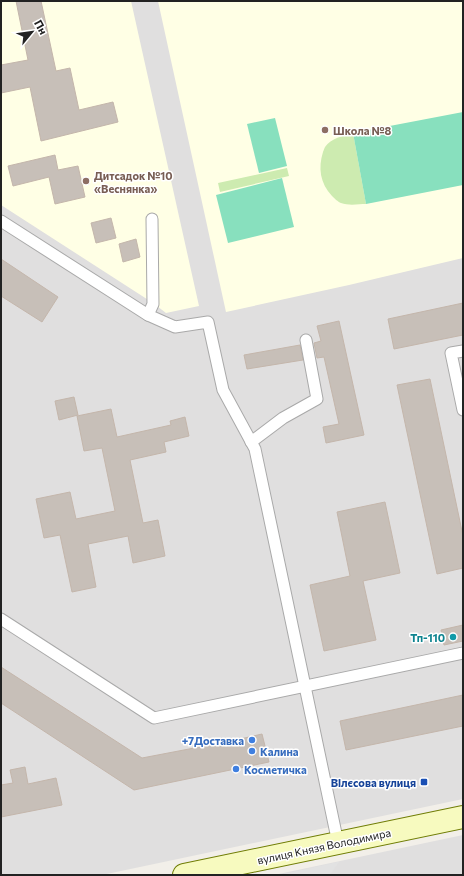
<svg xmlns="http://www.w3.org/2000/svg" width="464" height="876" font-family="Commissioner,sans-serif">
<style>
.residential{fill:#e0dfdf}
.education{fill:#ffffe5}
.grass{fill:#cdebb0}
.pitch{fill:#88e0be}
.parking{fill:#e2e2e2}
.building{fill:#c7bfb8;stroke:#c4b6ab}
.lines{fill:none;stroke-linecap:round;stroke-linejoin:round}
.service-casing{stroke:#a9a9a9;stroke-width:13}
.secondary-casing{stroke:#707d05;stroke-width:24}
.service{stroke:#fff;stroke-width:11}
.secondary{stroke:#f7fabf;stroke-width:22}
.education-dot{fill:#8d6e63;stroke:#fff;stroke-width:1.5}
.culture-dot{fill:#0f9aa8;stroke:#fff;stroke-width:1.5}
.shop-dot{fill:#3f7fe0;stroke:#fff;stroke-width:1.5}
.transit-dot{fill:#1a4fb4;stroke:#fff;stroke-width:1.5}
.labels{text-anchor:middle;dominant-baseline:central;stroke-width:3;stroke-linejoin:round;paint-order:stroke}
.education-label{font-size:11px;font-weight:bold;fill:#785e54;stroke:#fff;text-anchor:start}
.culture-label{font-size:11px;font-weight:bold;fill:#0d838f;stroke:#fff;text-anchor:end}
.shop-label{font-size:11px;font-weight:bold;fill:#366cbe;stroke:#fff;text-anchor:start}
.transit-label{font-size:11px;font-weight:bold;fill:#164399;stroke:#fff;text-anchor:end}
.street-label{font-size:11px;fill:#222;stroke:#fff}
</style>
<rect width="100%" height="100%" fill="#f2efe9"/>
<!-- residential -->
<g class="residential">
<path d="M1,1H463V799L102,875H1Z"/>
<path d="M463,835V875H274Z"/>
</g>
<!-- education -->
<g class="education">
<path d="M1,1H131L199,306L166,313L153,303L1,205Z"/>
<path d="M158,1H463V258L349,285L226,312Z"/>
</g>
<!-- grass -->
<g class="grass">
<path d="M353,133L366,204C359,204 349,206 341,203C338,202 334,198 332,196C320,183 318,168 323,152C323,152 325,147 325,147C331,138 343,136 353,133Z"/>
<path d="M287,168L289,176L220,192L218,183Z"/>
</g>
<!-- pitch -->
<g class="pitch">
<path d="M463,112V185L366,204L353,133Z"/>
<path d="M275,118L287,166L259,173L247,124Z"/>
<path d="M282,178L294,227L228,243L216,195Z"/>
</g>
<!-- parking -->
<path class="parking" d="M339,862L330,875H279L338,862Z"/>
<!-- building -->
<g class="building">
<path d="M16,1H41L56,71L70,68L79,110L113,102L118,122L41,141L30,87L1,93V65L28,60Z"/>
<path d="M55,155L58,170L78,166L85,197L55,204L49,177L13,186L8,166Z"/>
<path d="M111,218L116,238L96,243L91,223Z"/>
<path d="M136,239L140,257L123,262L119,244Z"/>
<path d="M1,259L58,297L42,322L1,296Z"/>
<path d="M463,303V335L394,349L388,319Z"/>
<path d="M339,321L364,435L326,443L323,427L339,424L324,357L317,358L314,343L321,341L317,326Z"/>
<path d="M300,345L303,360L247,369L244,355Z"/>
<path d="M430,379L463,536V568L437,574L397,385Z"/>
<path d="M74,397L78,415L59,420L55,401Z"/>
<path d="M111,409L117,437L171,425L170,421L185,417L189,436L164,442L166,452L130,460L143,523L158,520L165,556L133,563L128,536L88,544L96,587L72,592L60,535L44,538L36,499L70,492L76,519L115,511L102,448L84,451L77,416Z"/>
<path d="M385,502L400,573L363,581L376,640L324,651L310,585L350,576L337,512Z"/>
<path d="M463,625V641L444,645L441,630Z"/>
<path d="M1,667L142,758L236,740L262,734L269,762L134,790L1,703Z"/>
<path d="M463,695V726L346,750L340,721Z"/>
<path d="M25,767L28,784L56,778L62,805L1,817V785L13,783L10,770Z"/>
</g>
<g class="lines">
<!-- service casing -->
<g class="service-casing">
<g id="service">
<path d="M1,221L148,315L175,327L208,322L223,390L255,449L338,843"/>
<path d="M148,315L153,304L152,219"/>
<path d="M463,351L451,353L463,410"/>
<path d="M251,442L283,418L317,399L306,340"/>
<path d="M1,619L154,718L463,653"/>
</g>
</g>
<!-- secondary casing -->
<g class="secondary-casing">
<path id="secondary" d="M184,875L463,817"/>
</g>
<!-- service -->
<use href="#service" class="service"/>
<!-- secondary -->
<use href="#secondary" class="secondary"/>
</g>
<!-- markers -->
<g class="education-dot">
<circle cx="325" cy="130" r="4"/>
<circle cx="86" cy="181" r="4"/>
</g>
<circle class="culture-dot" cx="453" cy="637" r="4"/>
<g class="shop-dot">
<circle cx="252" cy="740" r="4"/>
<circle cx="252" cy="751" r="4"/>
<circle cx="236" cy="769" r="4"/>
</g>
<rect class="transit-dot" x="420" y="778" width="8" height="8" rx="2"/>
<g class="labels">
<!-- education labels -->
<g class="education-label">
<text x="333" y="130">Школа №8</text>
<text x="94" y="175">Дитсадок №10<tspan x="94" dy="13">«Веснянка»</tspan></text>
</g>
<!-- culture labels -->
<g class="culture-label">
<text x="445" y="637">Тп-110</text>
</g>
<!-- shop labels -->
<g class="shop-label">
<text x="244" y="740" text-anchor="end">+7Доставка</text>
<text x="260" y="751">Калина</text>
<text x="244" y="769">Косметичка</text>
</g>
<!-- transit labels -->
<g class="transit-label">
<text x="416" y="782">Вілєсова вулиця</text>
</g>
<!-- street labels -->
<g class="street-label">
<text transform="translate(324 846) rotate(-12)">вулиця Князя Володимира</text>
</g>
</g>
<!-- border -->
<rect width="464" height="876" fill="none" stroke="#222222" stroke-width="4"/>
<!-- north arrow -->
<g transform="translate(32 32) rotate(61)" stroke="#ffffff" stroke-width="3" paint-order="stroke">
<path d="M0-3L7 15L0 10L-7 15Z" fill="#222222"/>
<text y="-6" font-size="11" font-weight="bold" text-anchor="middle" fill="#222222">Пн</text>
</g>
</svg>
